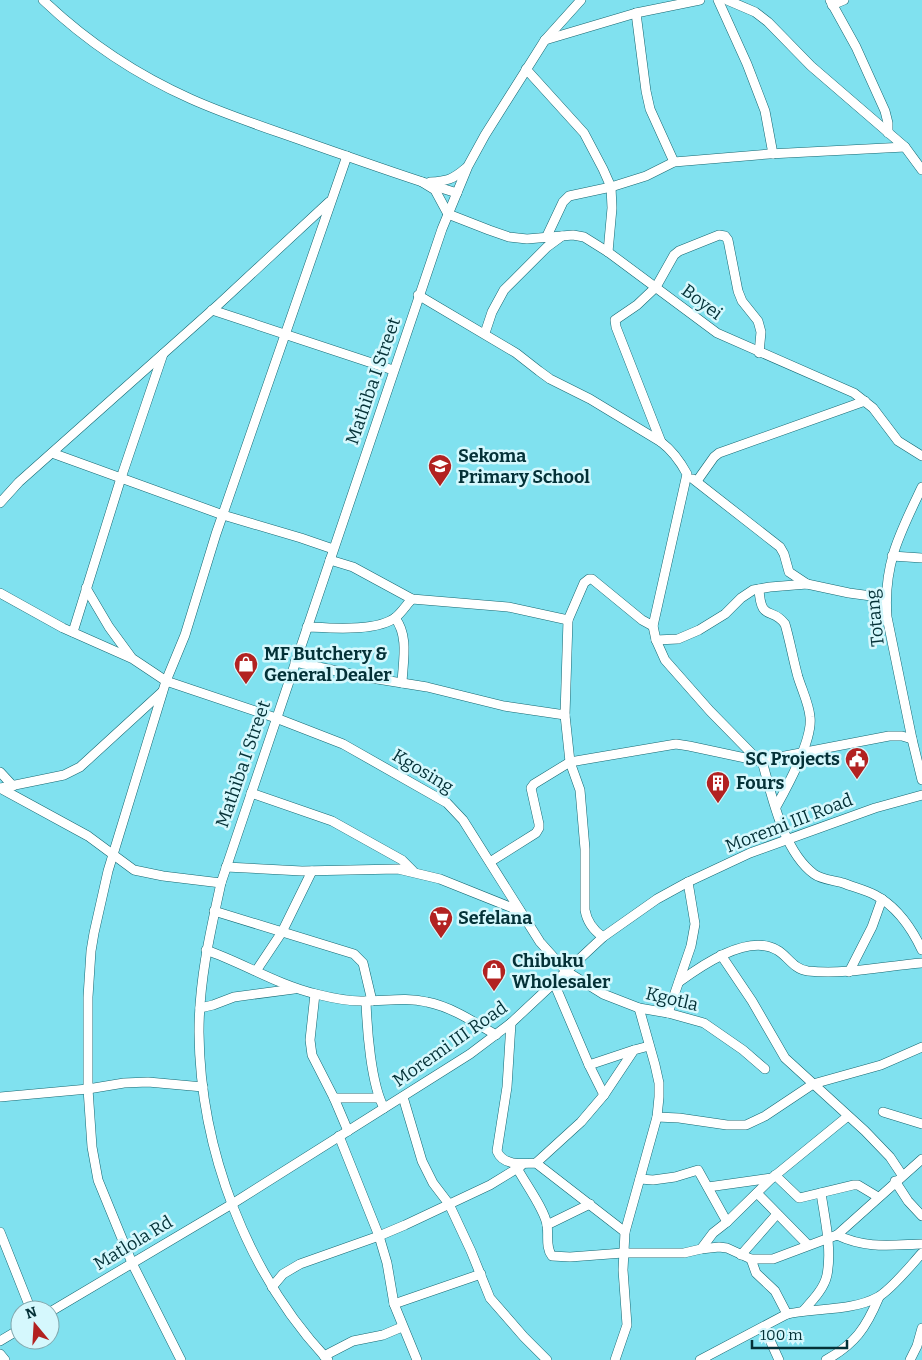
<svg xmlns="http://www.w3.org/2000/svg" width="922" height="1360" font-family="Bitter,serif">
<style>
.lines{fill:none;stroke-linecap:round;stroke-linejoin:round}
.minor-casing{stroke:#156771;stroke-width:10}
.minor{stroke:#fff;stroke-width:9}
.labels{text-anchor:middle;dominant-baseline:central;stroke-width:5;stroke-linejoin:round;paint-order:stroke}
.street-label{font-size:18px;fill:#043137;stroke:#d5f8fd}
.poi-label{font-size:18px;font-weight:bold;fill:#043137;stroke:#d5f8fd;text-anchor:start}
</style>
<rect width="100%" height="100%" fill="#80e1ef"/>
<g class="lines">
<!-- minor casing -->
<g class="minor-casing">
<g id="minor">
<path d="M43,0C86,41 137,75 191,99C229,116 270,129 309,143C358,160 407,178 457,193"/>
<path d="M718,0L747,64L765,111L773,154"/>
<path d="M727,0L755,12L768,22L811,66L905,147L922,170"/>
<path d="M830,0L856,47L885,111L888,123V133"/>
<path d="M832,5L844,0"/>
<path d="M545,40L636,13"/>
<path d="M526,69L584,133L603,169L611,187L612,208L608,252"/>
<path d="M347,156L216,534L185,635L166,681L276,718L343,744L447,803L463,820L540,942L566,971L603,994L639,1008L668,1013L704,1023L743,1050L765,1069"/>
<path d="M674,162L650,109L646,91L636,13L700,0"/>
<path d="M422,182L435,190L448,214L489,230L509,237L527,239L573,235L584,237L608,252L717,333L854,393L873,408L898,441L922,456"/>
<path d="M430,182C447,181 452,180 466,168"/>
<path d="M546,238L563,202L569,196L611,187L646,176L674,162L769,154L905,147"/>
<path d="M418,295L516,353L539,371L550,379L590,399L661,442C673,451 680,461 687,474L653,626L656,640L665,660L710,711L759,761"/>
<path d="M212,310L393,370"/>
<path d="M485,333L492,312L504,290L547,247L562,236"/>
<path d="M661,442L616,327L615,320L637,305L656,287L674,255L679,251L719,235L725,236L728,240L738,291L742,301L758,321L761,332L759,353"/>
<path d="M52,453L223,515L301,538L333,549"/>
<path d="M693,479L780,547L784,554L789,572L807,584"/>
<path d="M697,481L714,457L719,453L865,401"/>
<path d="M922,487C900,533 883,564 887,617L912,739L922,780"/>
<path d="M0,503L19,482L219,304L329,202"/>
<path d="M892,556L922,558"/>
<path d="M330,560L353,567L412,599L508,607L568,620L584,583L589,579H592L642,620L653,626"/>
<path d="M86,588L109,627L131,657"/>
<path d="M759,589C761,623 772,606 785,624C790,641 793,659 798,677C802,690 809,704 810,717C813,740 787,787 776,807"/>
<path d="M0,593L63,628L133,659L166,681L108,871L94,933L91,951L88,997V1089L92,1147L98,1180L132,1263L181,1360"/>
<path d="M395,618C409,636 403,661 402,683"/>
<path d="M307,627C330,628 378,632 396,617C402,612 407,604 412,599"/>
<path d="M73,632L121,478L163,354"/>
<path d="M656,640L678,639L699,630L725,614L741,598L753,590L770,587L807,584L849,593L886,598"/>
<path d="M295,662L365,677L427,687L504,706L565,715L568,620"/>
<path d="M565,715L570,762L580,790L585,849V910C587,922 593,930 603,937"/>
<path d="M762,761C772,796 783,851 814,874C822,880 834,880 843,883C853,887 865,890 875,895C896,906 912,929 922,950"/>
<path d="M0,772L13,786"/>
<path d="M0,788L88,836L134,870L163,876L221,883"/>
<path d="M0,788L64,775L80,767L162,692"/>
<path d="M251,793L332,821L402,860L413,871"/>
<path d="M490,862L536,833L539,828V824L531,788L534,784L570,762L676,744L689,746L759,761L889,736H902L912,739"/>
<path d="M226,867L302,871L398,869L440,879L520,911"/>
<path d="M214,911L354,954L363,963L372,1001"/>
<path d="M206,950C243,963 278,985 316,994C332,998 349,1002 365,1001C386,1001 406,997 427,1002C452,1007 474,1022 496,1035"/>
<path d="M721,955L752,1001L785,1058L865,1131L890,1157L902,1175"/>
<path d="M256,971L282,932L312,871"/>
<path d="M849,972L872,927L882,899"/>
<path d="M679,982C702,965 748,933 777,950C788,956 793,969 808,971C846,975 884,966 922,963"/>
<path d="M554,983L589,1065L604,1095"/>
<path d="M315,994L310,1040L312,1055L334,1098L348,1131"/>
<path d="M366,1001C367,1030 371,1084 384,1108"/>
<path d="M200,1008L213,1005L234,997L294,989"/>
<path d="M668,1013L691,946L695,924L688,882"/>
<path d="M511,1023L507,1087L497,1151C503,1166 522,1164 536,1163L625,1232"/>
<path d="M589,1065L634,1050"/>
<path d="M0,1097L88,1089L124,1083L148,1082L203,1087"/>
<path d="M403,1097L422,1161L433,1183L449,1204L471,1251L490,1298L524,1337L547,1360"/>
<path d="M334,1098H379"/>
<path d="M883,1112L922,1124"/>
<path d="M657,1117L679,1118L727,1125H746L765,1116L813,1084L881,1065L922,1047"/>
<path d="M339,1136L379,1236L387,1263L394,1304L417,1360"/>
<path d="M536,1163L581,1122L604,1095L634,1050L649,1046"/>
<path d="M517,1168C525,1183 545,1210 547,1225C549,1235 545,1247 552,1256L570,1257L623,1253H684L701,1249L719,1247L727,1248L751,1259H773L837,1235L922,1159"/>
<path d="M775,1175L799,1198L853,1185H858L878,1197"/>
<path d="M640,1179L653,1180L675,1177L698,1170L727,1222"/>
<path d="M895,1181L908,1201L922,1216"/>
<path d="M708,1187L772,1178"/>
<path d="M757,1193L808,1245"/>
<path d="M547,1225L590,1204"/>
<path d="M0,1232L31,1310"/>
<path d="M837,1235C866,1249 891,1245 922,1244"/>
<path d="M701,1249L713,1233L727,1222L772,1178L848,1116"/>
<path d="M741,1255L777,1214"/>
<path d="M751,1259L756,1273L775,1291L787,1314"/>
<path d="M272,1287L283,1274L300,1264L379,1236L405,1225L490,1185L521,1166"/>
<path d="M394,1304L481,1274"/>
<path d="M803,1311C812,1301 824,1289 827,1275C832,1249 825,1220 821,1193"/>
<path d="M50,1312L232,1204L470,1054L511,1023L603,937L657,899L688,882L750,853L875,808L922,795"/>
<path d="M764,1327L779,1360"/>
<path d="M0,1341L20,1329"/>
<path d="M0,1354L5,1360"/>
<path d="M324,1356L353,1341L383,1335L402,1327"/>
<path d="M328,1360C247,1274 200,1150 199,1032C199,981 210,933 221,883L442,229L468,166L485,135L545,40L581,0"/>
<path d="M615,1360L627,1325L623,1270L625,1232L657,1117L659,1097V1083L655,1065L639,1008"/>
<path d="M700,1360L787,1314C815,1308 853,1311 878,1297C892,1289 911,1265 922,1253"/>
<path d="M826,1360C855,1344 866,1328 879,1297"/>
<path d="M910,1360L917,1346L922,1328"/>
</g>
</g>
<!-- minor -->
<use href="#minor" class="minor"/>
</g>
<!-- icons -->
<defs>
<g id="school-pin" transform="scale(1.25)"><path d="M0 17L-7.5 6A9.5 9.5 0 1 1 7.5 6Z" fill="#b22221" stroke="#d5f8fd"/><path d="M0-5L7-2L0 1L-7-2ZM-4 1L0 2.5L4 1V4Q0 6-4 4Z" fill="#fff"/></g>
<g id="shop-pin" transform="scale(1.25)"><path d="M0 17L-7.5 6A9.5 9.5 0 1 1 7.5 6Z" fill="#b22221" stroke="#d5f8fd"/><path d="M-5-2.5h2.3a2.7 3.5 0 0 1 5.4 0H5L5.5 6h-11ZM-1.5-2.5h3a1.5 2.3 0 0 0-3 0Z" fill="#fff"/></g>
<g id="civic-pin" transform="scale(1.25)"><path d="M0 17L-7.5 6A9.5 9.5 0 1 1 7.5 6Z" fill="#b22221" stroke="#d5f8fd"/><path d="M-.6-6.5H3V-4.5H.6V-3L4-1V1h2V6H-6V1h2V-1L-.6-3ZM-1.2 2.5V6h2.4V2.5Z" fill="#fff"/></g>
<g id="building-pin" transform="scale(1.25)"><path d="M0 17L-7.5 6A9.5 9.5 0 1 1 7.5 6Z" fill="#b22221" stroke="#d5f8fd"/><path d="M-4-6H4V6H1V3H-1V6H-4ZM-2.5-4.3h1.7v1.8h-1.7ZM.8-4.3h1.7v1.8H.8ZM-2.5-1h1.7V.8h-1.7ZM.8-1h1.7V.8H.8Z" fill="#fff"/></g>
<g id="supermarket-pin" transform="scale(1.25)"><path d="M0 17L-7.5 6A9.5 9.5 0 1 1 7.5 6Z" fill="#b22221" stroke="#d5f8fd"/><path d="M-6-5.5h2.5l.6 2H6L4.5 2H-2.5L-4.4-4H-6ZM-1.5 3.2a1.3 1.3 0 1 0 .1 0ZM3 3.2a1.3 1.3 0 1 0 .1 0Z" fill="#fff"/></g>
</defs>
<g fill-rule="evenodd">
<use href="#school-pin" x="440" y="466"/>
<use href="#shop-pin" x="246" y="664"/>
<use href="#civic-pin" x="857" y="759"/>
<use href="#building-pin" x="718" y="783"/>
<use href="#supermarket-pin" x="441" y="918"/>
<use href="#shop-pin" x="494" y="971"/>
</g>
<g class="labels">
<!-- street labels -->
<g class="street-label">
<text transform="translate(702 302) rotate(37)">Boyei</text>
<text transform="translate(373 381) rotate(-71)">Mathiba I Street</text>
<text transform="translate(875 618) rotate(-96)">Totang</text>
<text transform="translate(243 764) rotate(-71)">Mathiba I Street</text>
<text transform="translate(423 771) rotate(31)">Kgosing</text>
<text transform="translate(789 823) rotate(-21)">Moremi III Road</text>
<text transform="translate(672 999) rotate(13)">Kgotla</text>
<text transform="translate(450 1044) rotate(-35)">Moremi III Road</text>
<text transform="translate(133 1243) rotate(-31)">Matlola Rd</text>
</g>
<!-- poi labels -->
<g class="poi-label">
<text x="458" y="456">Sekoma<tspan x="458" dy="21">Primary School</tspan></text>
<text x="264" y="654">MF Butchery &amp;<tspan x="264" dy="21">General Dealer</tspan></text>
<text x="840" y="759" text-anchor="end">SC Projects</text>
<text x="736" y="783">Fours</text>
<text x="458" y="918">Sefelana</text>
<text x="512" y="961">Chibuku<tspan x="512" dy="21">Wholesaler</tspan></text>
</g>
</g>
<!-- north arrow -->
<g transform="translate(35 1325) rotate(342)"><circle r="24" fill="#d5f8fd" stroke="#81a8ae"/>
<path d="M0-4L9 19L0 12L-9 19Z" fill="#b22221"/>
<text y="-8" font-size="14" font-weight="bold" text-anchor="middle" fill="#043137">N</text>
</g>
<!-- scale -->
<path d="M752 1340v8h95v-8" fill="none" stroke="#043137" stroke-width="2.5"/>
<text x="760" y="1340" font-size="15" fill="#043137" stroke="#d5f8fd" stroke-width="4" paint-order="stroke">100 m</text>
</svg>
